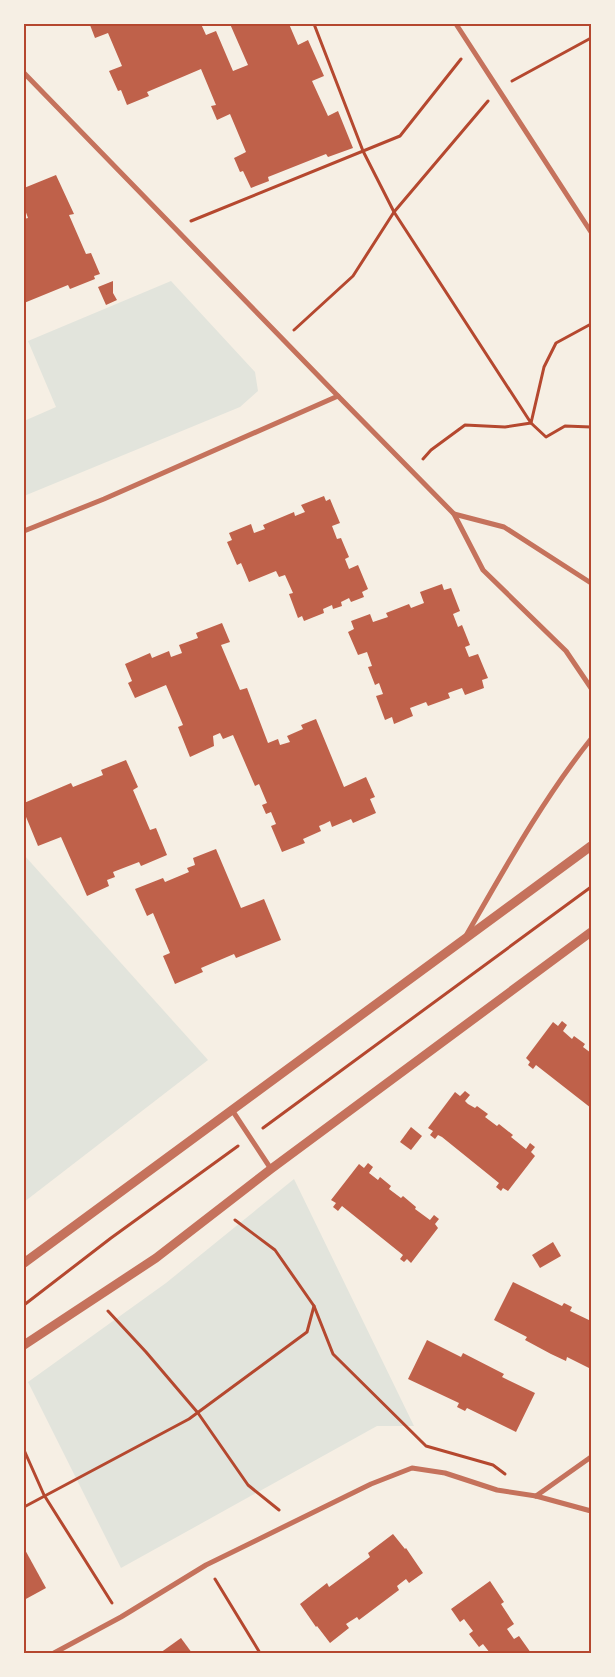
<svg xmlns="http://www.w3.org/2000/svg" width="615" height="1677" font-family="'Golos Text',sans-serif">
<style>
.green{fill:#e2e4dc}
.building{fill:#bf614a}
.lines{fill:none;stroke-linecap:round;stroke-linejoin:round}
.path{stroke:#b5482f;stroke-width:3}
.minor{stroke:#c5725c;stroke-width:5}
.tertiary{stroke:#c5725c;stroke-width:9}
.neatline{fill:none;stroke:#b5482f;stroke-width:2}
</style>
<rect width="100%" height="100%" fill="#f6efe4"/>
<!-- green -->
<g class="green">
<path d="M171,281L255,372L258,391L240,407L24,496V421L56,407L28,341Z"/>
<path d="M24,855L208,1060L24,1202Z"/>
<path d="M294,1179L414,1426H377L121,1568L28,1382L166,1283Z"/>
</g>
<!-- building -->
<g class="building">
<path d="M94,24H201L206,35L216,31L233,71L248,65L230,24H289L298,45L308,40L324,76L312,81L328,116L338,111L353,148L328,157L326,154L268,177L269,181L251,188L243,171L240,172L234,158L246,152L230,114L217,120L211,106L216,105L201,69L147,92L149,96L127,105L121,90L118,91L109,71L122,66L108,33L95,38L90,25Z"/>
<path d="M56,175L74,214L69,215L86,254L91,253L100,274L94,276L95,279L70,289L68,285L24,303V219L28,218L24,207V188Z"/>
<path d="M113,281V293L117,300L106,305L98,287Z"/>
<path d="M324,496L326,501L330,499L340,523L332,526L337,539L341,538L349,557L345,559L349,569L358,565L368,589L362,592L364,597L351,602L349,598L341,602L342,606L333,609L332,605L323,609L324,613L304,621L302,616L298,618L289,594L293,593L285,575L279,577L276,571L249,582L241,563L237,565L227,542L232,540L229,533L251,524L254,533L265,529L263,525L294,512L295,516L305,512L301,505Z"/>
<path d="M442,584L444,590L451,588L460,611L453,614L458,627L462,625L470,645L465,647L469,657L478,654L488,678L482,680L484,688L465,695L462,688L448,693L450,698L428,706L426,702L410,708L413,716L394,724L392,717L385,720L376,696L383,694L379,683L375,685L368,667L372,666L367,652L358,655L348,632L354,629L351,621L370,614L373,622L388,617L386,613L409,604L411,608L424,603L420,592Z"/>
<path d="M222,623L230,642L221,645L240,690L247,688L268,743L278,739L280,745L290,742L287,736L303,729L301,725L316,719L344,787L366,777L375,797L370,799L376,813L353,823L351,819L332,827L330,821L324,824L319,826L321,831L303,839L305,843L282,852L271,826L276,824L271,812L266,814L262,805L267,803L259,784L255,786L233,735L223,739L220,733L213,736L214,746L190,757L178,727L183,725L166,685L135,698L128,683L132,681L125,664L150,653L152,658L169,651L171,657L182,653L179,645L198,638L196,633Z"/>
<path d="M126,760L138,787L133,790L150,830L156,828L167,855L141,866L139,862L113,872L115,877L107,880L109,886L87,896L61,837L38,846L24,812V803L71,783L73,787L103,775L101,770Z"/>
<path d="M216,849L241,908L264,899L281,940L236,958L234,954L201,968L203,972L175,984L163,956L170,953L153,913L147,916L135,889L163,878L165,882L189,872L187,868L195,865L193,858Z"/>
<path d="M562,1021L567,1025L563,1031L572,1039L574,1036L585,1044L583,1047L591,1053V1108L536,1065L533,1069L528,1065L530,1062L526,1058L553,1022L558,1026Z"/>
<path d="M465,1091L470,1095L465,1101L468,1104L475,1108L477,1106L488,1114L485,1117L497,1126L499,1124L513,1135L511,1137L526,1149L530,1143L535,1147L531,1152L535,1156L508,1191L503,1188L501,1191L496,1187L499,1183L442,1137L438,1135L435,1139L430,1135L433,1131L428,1128L455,1092L460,1096Z"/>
<path d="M411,1127L422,1136L411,1150L400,1142Z"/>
<path d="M368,1163L373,1167L369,1173L378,1180L380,1177L391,1186L389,1189L401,1198L403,1196L416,1207L415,1209L430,1220L434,1215L439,1219L435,1224L438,1228L411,1263L407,1259L404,1262L400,1259L403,1255L342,1206L338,1211L333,1207L336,1203L331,1200L359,1164L364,1168Z"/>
<path d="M553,1242L561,1256L540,1268L532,1255Z"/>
<path d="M513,1282L562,1306L564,1303L572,1307L570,1311L591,1321V1369L567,1357L566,1361L551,1354L525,1340L527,1337L494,1320Z"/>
<path d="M427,1340L461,1357L463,1353L504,1374L502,1377L535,1393L516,1432L467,1408L465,1411L457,1407L459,1403L408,1379Z"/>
<path d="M393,1534L405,1549L406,1548L423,1573L409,1583L406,1579L397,1586L399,1590L359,1620L357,1617L346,1624L349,1628L330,1643L317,1626L316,1627L300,1604L327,1583L329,1587L370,1557L368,1553Z"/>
<path d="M24,1548L46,1588L24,1600Z"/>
<path d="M490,1581L504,1602L501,1604L514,1624L507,1629L514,1639L519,1636L531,1653H490L483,1644L479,1647L469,1634L473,1631L464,1619L460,1622L451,1609Z"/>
<path d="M181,1638L192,1653H160Z"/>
</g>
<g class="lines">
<!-- path -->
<g class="path">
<path d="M314,24L363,151L394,212L531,423L544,367L556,343L591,324"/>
<path d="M512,81L591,38"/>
<path d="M191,221L400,136L461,59"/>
<path d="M294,330L353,276L394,212L488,101"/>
<path d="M423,459L431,450L465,425L505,427L531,423L546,437L565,426L591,427"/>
<path d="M263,1128L591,887"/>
<path d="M24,1305L111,1238L238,1146"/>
<path d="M314,1306L333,1354L426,1446L493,1465L505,1474"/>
<path d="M108,1311L146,1352L198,1413L248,1485L279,1510"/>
<path d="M24,1450L44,1495L112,1603"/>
<path d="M24,1507L189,1419L307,1332L314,1306L275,1250L235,1220"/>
<path d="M215,1579L260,1653"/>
</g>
<!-- minor -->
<g class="minor">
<path d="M456,24L591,232"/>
<path d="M24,73L338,396L454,514L483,570L566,651L591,688"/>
<path d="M454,514L504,527L591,583"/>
<path d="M24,531L104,499L338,396"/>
<path d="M467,934C505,868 543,799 591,739"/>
<path d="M232,1110L271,1169"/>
<path d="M536,1496L591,1457"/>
<path d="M54,1653L121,1617L206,1565L371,1484L412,1468L445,1473L497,1490L536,1496L591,1511"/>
</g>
<!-- tertiary -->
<g class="tertiary">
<path d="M24,1263L591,846"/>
<path d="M24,1345L156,1258L271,1169L591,932"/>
</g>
</g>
<!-- border -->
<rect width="615" height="1677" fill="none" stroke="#f6efe4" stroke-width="50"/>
<rect x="25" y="25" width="565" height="1627" class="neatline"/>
</svg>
